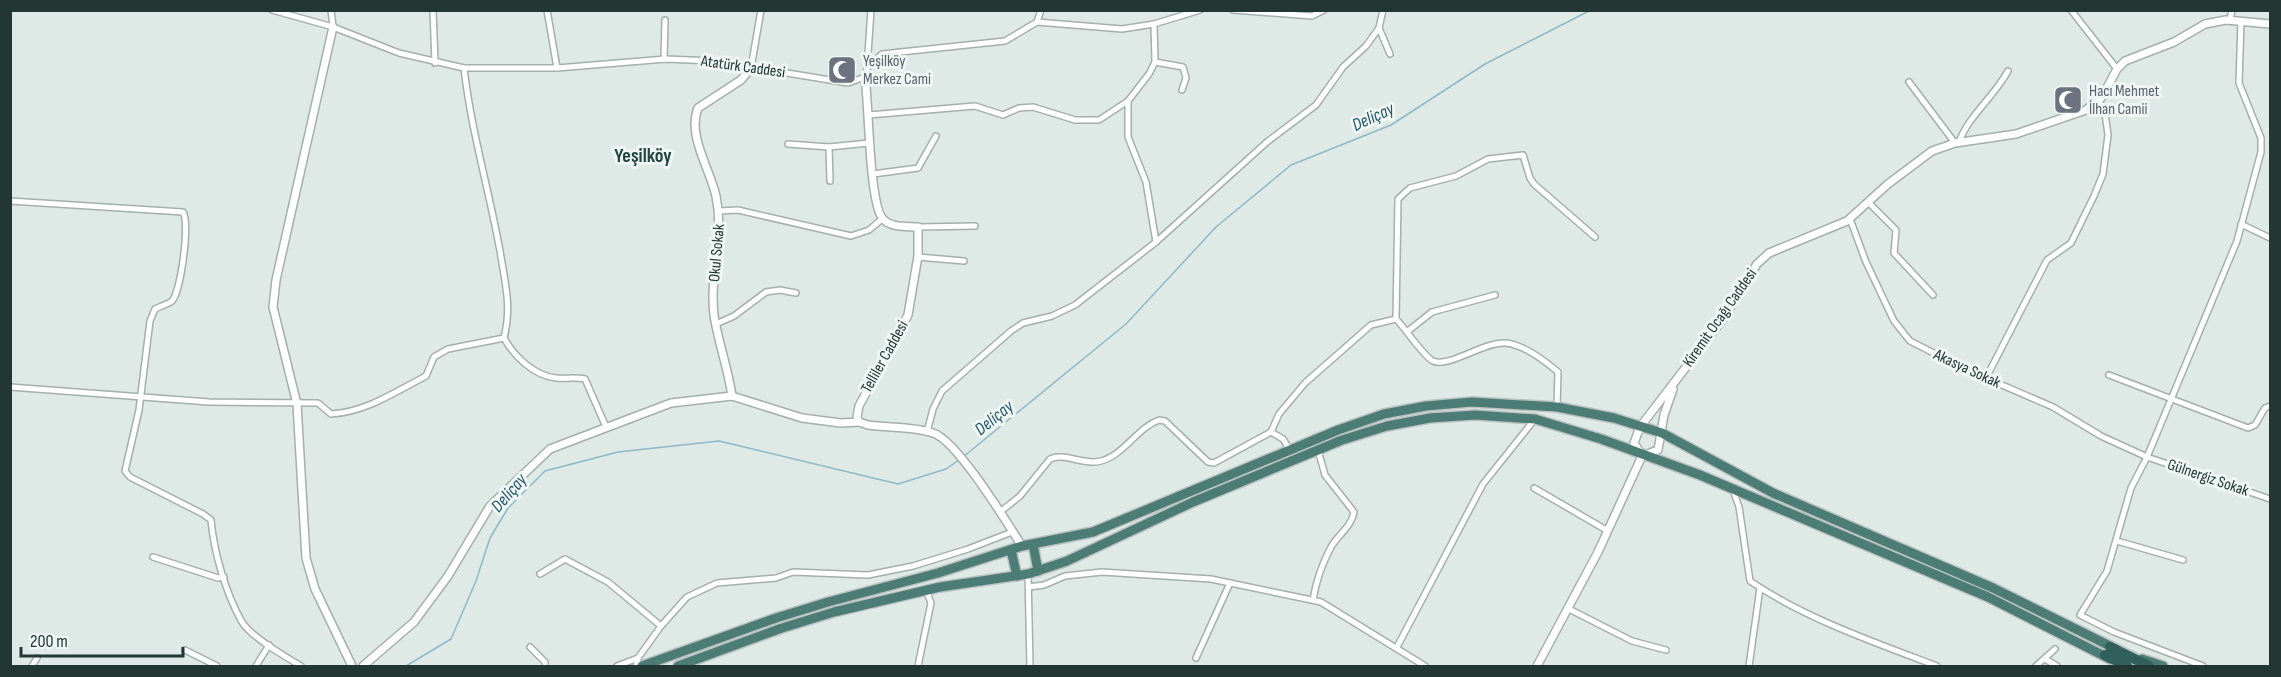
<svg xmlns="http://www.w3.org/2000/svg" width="2281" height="677" font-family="'Sofia Sans Condensed',sans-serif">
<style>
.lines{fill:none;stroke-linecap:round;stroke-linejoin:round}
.stream{stroke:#8db9c8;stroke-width:1.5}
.minor-casing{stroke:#a3b0ac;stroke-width:8}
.tertiary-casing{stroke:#a3b0ac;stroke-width:10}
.trunk-casing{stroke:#bdc3c2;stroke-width:12}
.motorway-casing{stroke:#bdc3c2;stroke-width:14}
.minor{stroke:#fff;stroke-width:5}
.tertiary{stroke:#fff;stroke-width:7}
.trunk{stroke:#4c7c76;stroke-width:9}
.motorway{stroke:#315f5b;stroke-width:10}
.labels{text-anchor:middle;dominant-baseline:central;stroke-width:6;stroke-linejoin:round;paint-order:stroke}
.worship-label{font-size:16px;fill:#5b616d;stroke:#eff6f3;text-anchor:start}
.street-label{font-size:16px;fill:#223733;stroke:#eff6f3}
.water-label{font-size:18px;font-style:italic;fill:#23586b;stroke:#eff6f3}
.quarter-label{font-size:20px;font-weight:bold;fill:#214641;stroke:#eff6f3}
</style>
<rect width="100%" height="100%" fill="#dfe9e5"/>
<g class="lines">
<!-- stream -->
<g class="stream">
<path d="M963,457L1126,324L1216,227L1291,165L1391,125L1485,64L1591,10"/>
<path d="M406,666L451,639L476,581L490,538L508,508L545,471L618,452L719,441L898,484L946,469L959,460"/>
</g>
<!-- minor casing -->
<g class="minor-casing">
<g id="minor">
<path d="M272,10L333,27L399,53L464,68H557L666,59L714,61L848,83L865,77L867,68L882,54L1005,41L1037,22L1122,29L1154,24L1200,10"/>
<path d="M331,10L333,27"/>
<path d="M433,10L435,63"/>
<path d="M547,10L557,68"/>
<path d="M1233,10L1312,16L1324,10"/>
<path d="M2071,10L2117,69"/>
<path d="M2230,20L2232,10"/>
<path d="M1037,22L1041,10"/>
<path d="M1379,28L1390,54"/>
<path d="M664,59L665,20"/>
<path d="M1155,62L1183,67L1186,78L1182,90"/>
<path d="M464,68C471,130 489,190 500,251C505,283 512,306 504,338C514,356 534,376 556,378C565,379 575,377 585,379L606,427"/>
<path d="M751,68L761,10"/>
<path d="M867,68L871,10"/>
<path d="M1909,82L1955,143"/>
<path d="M1128,101V137L1146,182L1156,242"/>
<path d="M869,115L975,106L1003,115L1019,108L1033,107L1075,120H1099L1128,101L1149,74L1155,62L1154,24"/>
<path d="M1959,142C1969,115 1994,97 2008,71"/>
<path d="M788,144L829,147L869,143"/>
<path d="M829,147L830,181"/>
<path d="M873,174L918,168L936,136"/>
<path d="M10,201L183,212C190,223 181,291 172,301C168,304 159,307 155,309L150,321L139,410L125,471L130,477L203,514L211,520C214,553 226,594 242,622C251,637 286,657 301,666"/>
<path d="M1868,202L1896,230L1894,253L1933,295"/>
<path d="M719,211L738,210L851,236L869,230L882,219"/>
<path d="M1850,219L1866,262L1894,321L1910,341L1965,369L2053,407L2101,436L2147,457L2270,499"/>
<path d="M2241,224L2270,238"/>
<path d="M918,227L975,226"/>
<path d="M918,257L964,261"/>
<path d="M716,324L734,316L766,292L780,290L796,293"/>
<path d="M1408,331L1432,312L1495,295"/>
<path d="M2109,375L2248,428L2255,425L2265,408L2270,406"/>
<path d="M1986,378L2047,260L2071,243L2094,196L2103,174L2108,135L2105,113L2099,100"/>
<path d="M10,387L209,402L318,403L331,414C366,412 395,392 426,376L434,357L448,349L504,338"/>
<path d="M1557,407L1558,372C1545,361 1523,344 1505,343C1483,342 1449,368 1433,361C1424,357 1405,328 1396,319L1398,199L1410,188L1456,176L1488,159L1523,155L1530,178L1534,184L1595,237"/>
<path d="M927,432L933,409L942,391L1011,331L1023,323L1052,316L1075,305L1156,242L1267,142L1316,105L1343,67L1366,46L1379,28L1383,10"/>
<path d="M1290,450L1283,439L1271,432L1279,414L1305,383L1371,325L1396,319"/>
<path d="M1534,488L1608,531"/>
<path d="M1733,490L1739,507L1750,581C1804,618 1876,643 1937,666"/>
<path d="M1000,512L1020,496L1050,459C1064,452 1085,466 1101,461C1124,455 1137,428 1159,420L1165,421L1208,462L1214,463L1271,432"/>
<path d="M2117,541L2183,560"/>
<path d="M153,557L218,578L224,577"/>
<path d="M540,574L565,559L608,582L661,626"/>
<path d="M1028,574L1030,666"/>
<path d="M1029,587L1044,585L1065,576L1102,572L1211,579L1321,602L1425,666"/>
<path d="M1313,600C1316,581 1322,564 1331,547C1338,535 1352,526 1354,512L1325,475L1318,450"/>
<path d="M1567,608L1632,641L1666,650"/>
<path d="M530,647L545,662V666"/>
<path d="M1397,647L1483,484L1535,419"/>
<path d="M185,650L217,666"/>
<path d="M1196,658L1230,583"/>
<path d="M2045,659L2057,666"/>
<path d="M32,666L37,658"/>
<path d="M256,666L269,645"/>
<path d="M617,666L638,658"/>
<path d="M636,666L638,658L661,626L687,597L717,583L776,578L793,572L868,575L913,566L968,549L1012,532"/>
<path d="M918,666L931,603L926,590"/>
<path d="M1749,666L1760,588"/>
<path d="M2036,666L2055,649"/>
<path d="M2203,666L2114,632L2080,615L2107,571L2131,488L2147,457L2237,241L2261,152V138L2239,83L2241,21"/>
</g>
</g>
<!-- tertiary casing -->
<g class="tertiary-casing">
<g id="tertiary">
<path d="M333,27L276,280L273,307L297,404L306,558L315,589L352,666"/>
<path d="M865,77C869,104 869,204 883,219C891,228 907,226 918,227V256L908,315L859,406L857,417L859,422L868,425C889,428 913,426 933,433C957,440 1007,523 1022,546"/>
<path d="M732,396C728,368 718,342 714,315C709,273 725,240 716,196C710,169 687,135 698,108L741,80L751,68"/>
<path d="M1641,454L1634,443L1640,427L1723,319L1757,264L1769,253L1847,221L1888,184L1932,151L1955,143L2016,134L2086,110L2102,97L2117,69L2125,61L2174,42L2205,24L2226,20L2270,24"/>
<path d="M363,666L414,622L448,576L490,506L550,449L671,403L732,396L802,418L841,423L859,422"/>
<path d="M1537,666L1598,552L1642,456L1658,450L1664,415L1673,389"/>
</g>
</g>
<!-- trunk casing -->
<g class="trunk-casing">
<g id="trunk">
<path d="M1033,544L1038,571"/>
<path d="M1011,550L1017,576"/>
<path d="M2142,659L2163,666"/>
<path d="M642,666L776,618L828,602L938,573L1022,546L1093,532L1338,430L1384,414L1426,406L1472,402L1557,407L1614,418L1662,433L1773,493L1993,588L2116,649"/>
<path d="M678,666L782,628L834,612L940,587L1028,574L1067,561L1193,502L1342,440L1387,426L1430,418L1475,415L1535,419L1601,439L1700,475L1988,597L2110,659"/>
</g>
</g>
<!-- motorway casing -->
<g class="motorway-casing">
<g id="motorway">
<path d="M2110,647L2149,666"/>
<path d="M2105,655L2127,666"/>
</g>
</g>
<!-- minor -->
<use href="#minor" class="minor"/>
<!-- tertiary -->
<use href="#tertiary" class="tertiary"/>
<!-- trunk -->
<use href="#trunk" class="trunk"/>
<!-- motorway -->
<use href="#motorway" class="motorway"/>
</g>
<!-- icons -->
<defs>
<g id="mosque-square" transform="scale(1.5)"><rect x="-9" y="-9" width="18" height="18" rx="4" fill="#6b7280" stroke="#eff6f3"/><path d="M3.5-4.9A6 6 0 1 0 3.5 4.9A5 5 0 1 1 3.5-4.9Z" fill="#fff"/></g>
</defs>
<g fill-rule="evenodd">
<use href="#mosque-square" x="842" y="70"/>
<use href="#mosque-square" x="2068" y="100"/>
</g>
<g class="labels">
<!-- worship labels -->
<g class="worship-label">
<text x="863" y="61">Yeşilköy<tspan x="863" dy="18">Merkez Cami</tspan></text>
<text x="2089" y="91">Hacı Mehmet<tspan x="2089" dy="18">İlhan Camii</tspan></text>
</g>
<!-- street labels -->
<g class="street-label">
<text transform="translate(743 67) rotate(8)">Atatürk Caddesi</text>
<text transform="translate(717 253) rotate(-85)">Okul Sokak</text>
<text transform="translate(1720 318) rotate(-55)">Kiremit Ocağı Caddesi</text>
<text transform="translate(885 357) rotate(-61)">Telliler Caddesi</text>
<text transform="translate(1967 369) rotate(25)">Akasya Sokak</text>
<text transform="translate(2208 478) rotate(19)">Gülnergiz Sokak</text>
</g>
<!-- water labels -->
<g class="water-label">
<text transform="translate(1373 117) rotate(-25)">Deliçay</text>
<text transform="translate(994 418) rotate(-39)">Deliçay</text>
<text transform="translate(509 493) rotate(-49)">Deliçay</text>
</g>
<!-- quarter labels -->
<g class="quarter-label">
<text x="643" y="156">Yeşilköy</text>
</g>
</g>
<!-- border -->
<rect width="2281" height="677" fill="none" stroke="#223733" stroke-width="24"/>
<!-- scale -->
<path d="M21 647v9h162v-9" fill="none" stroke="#223733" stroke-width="3"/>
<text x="30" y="647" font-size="18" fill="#223733" stroke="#eff6f3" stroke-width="4.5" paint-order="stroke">200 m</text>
</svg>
